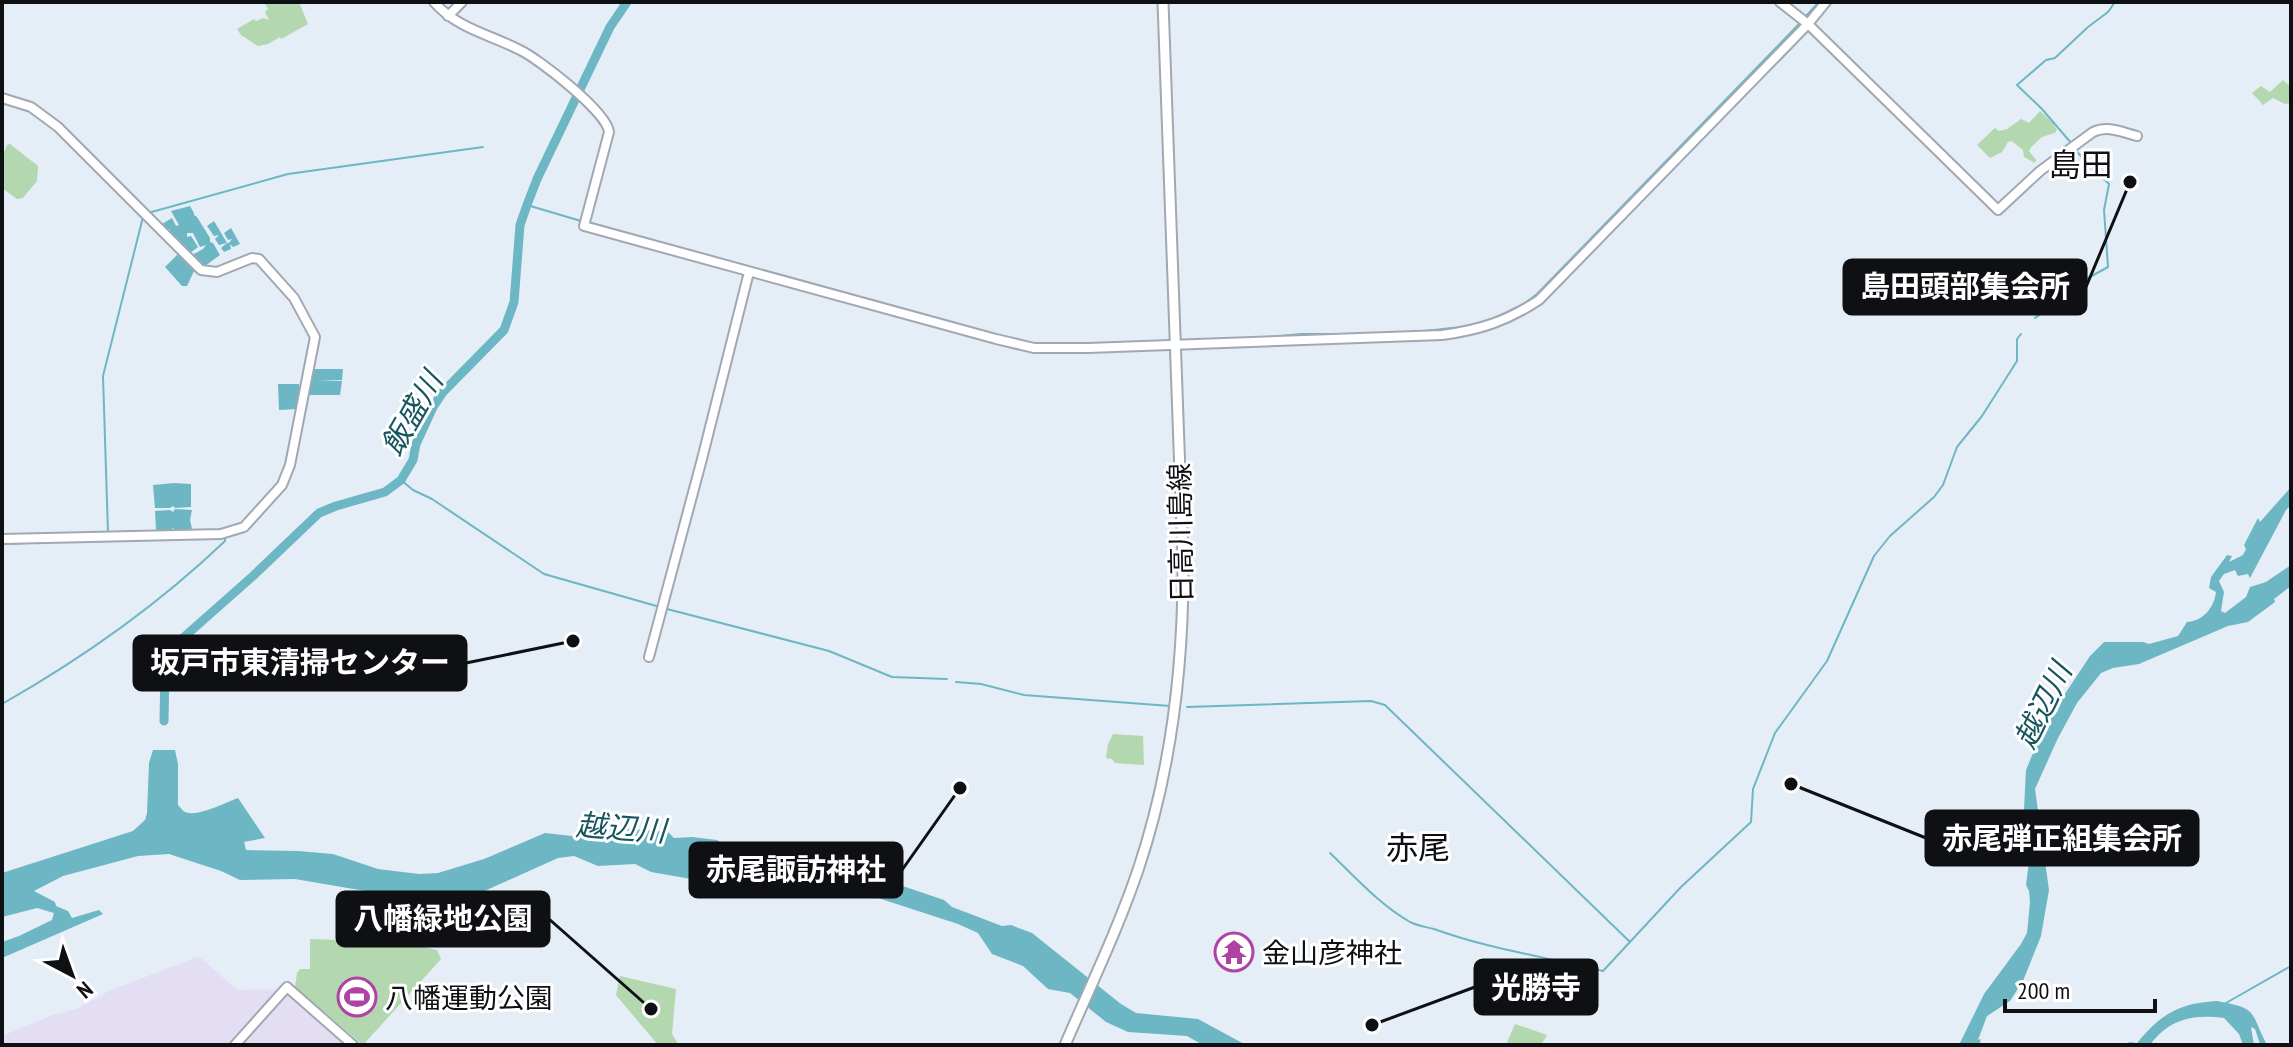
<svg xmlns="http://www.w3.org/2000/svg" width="2293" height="1047" font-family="'PT Sans Narrow','Noto Sans JP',sans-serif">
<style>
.industrial{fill:#e4def4}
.green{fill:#b3d7ae}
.water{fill:#6cb7c3}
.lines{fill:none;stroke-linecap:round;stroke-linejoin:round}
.stream{stroke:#6cb7c3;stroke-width:2}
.river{stroke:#6cb7c3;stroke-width:9}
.secondary-casing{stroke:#a1a8b1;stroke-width:12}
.primary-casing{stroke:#a1a8b1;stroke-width:13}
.secondary{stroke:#fff;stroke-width:8}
.primary{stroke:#fff;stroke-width:9}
.labels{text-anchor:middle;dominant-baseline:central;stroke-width:6;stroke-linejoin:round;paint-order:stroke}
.street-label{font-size:28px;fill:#0e1013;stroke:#fff}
.poi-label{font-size:28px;fill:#0e1013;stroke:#fff;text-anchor:start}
.water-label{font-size:30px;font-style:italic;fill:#16565f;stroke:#fff}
.quarter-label{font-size:32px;fill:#0e1013;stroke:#fff}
.leader{fill:none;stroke:#0e1013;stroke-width:3}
.callout-dot{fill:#0e1013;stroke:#fff;stroke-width:3}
.callout{fill:#0e1013;stroke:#0e1013;stroke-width:3}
.callout-label{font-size:30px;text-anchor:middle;font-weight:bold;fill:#fff}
</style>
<rect width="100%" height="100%" fill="#e5edf7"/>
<!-- industrial -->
<path class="industrial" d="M197,957L201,958L237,990L285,989L348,1045H2V1036L53,1015L77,1009L109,991Z"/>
<!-- green -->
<g class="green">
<path d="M264,2H299L308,24L281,39L280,37L268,44L258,46L241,35L237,29L254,19L256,21L263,18L269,20L265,12L268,9Z"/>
<path d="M2283,80L2291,87V103L2285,104L2273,98L2263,105L2252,93L2261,86L2270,92Z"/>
<path d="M2040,111L2052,122L2057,130L2055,133L2042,137C2038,141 2032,145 2029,151L2036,160L2035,163L2024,157L2023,150L2012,141L2008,142L2002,152L1990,158L1977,145L1995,128L1999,131L2007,129L2021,119L2029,123Z"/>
<path d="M10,144L38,166L37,181L23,198L17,199L2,188V157L7,145Z"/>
<path d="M1113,734L1143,736L1144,765L1115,763L1112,759L1106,758L1108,744Z"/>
<path d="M310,939L402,942L437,950L441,959L363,1045L295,987L297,973L300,969H310Z"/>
<path d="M620,976L676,989L672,1034L679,1045H658L616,995Z"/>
<path d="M1515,1024L1547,1035L1541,1045H1506Z"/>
</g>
<!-- water -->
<g class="water">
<path d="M190,206L194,213V215L197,217L210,238V242L213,243L220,255L205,266L192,255L203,249L206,245L200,247L193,233H187V237L191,236L198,247L190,253L180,241L169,232L170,229L167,230L162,224L172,218L176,226L179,225L171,211Z"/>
<path d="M214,221L227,243H229L232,239L228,240L224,233L231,228L240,244L233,247L230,244L231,249L224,252L221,248L227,243L219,245L215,239L219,235L214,236L207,226Z"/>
<path d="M178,254L194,271L187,286H182L165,267Z"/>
<path d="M312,369H343L342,380L317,381H342L340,395H308Z"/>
<path d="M278,384H299V387H302L298,409L279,410Z"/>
<path d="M174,483L191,484V507L175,508L173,506L170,508H155L153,485Z"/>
<path d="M2291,487V505L2286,510L2250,578L2248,574L2238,576L2235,570L2224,574L2219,581L2224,592L2221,611L2225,613L2246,597L2250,587L2266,582L2291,565V586L2274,599L2275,602L2248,622L2228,626L2139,664L2113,668L2101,673L2077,703L2058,738L2035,789L2049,890L2041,936L2023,981L2010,1001L1987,1016L1978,1040L1981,1039L1979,1045H1959L1984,994L2021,944L2027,933L2030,902L2029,891L2026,885L2029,862L2022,848L2026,770L2045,724L2090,656L2104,642H2143L2149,644L2178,636L2187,622C2203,621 2214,608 2216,592L2209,588L2211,577L2227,555L2232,556L2229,562L2243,555L2246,549L2244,545L2258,518L2260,522Z"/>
<path d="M175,509L192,510L190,520L192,529L175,530L173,528L171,530H156L155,511L170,510L173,512Z"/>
<path d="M153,750H175L178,764V805C182,809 183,813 190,813C201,815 227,802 238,798L265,838L244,842L246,850L298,851L333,854L378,869L419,874L438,873L484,859L545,833L572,836L605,827L668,832L674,838L692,837L717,840L748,860L834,867L882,879L944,900L952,907L1002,926L1011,925L1032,933L1121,1004L1136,1013L1198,1019L1246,1045H1203L1187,1036L1128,1032L1106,1022L1070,993L1048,989L1023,966L992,954L978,933L958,924L832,883L778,877L770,879L767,887L760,891L651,872L635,864L598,866L574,856L558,858L480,893L450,898L412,899L295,879L240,880L221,871L169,854L138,856L63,876L34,891L55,902L56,906L68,911L72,918L99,910L103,914L2,958V942L19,936L52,920L54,913L37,908L2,917V873L133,831L145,820L147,813L149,763Z"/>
<path d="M2217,1001C2259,1009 2249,1010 2267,1045L2260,1044L2255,1029L2251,1027L2254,1045H2243L2239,1034L2224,1018C2193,1014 2169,1019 2150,1045H2127L2129,1042L2137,1043C2161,1014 2179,1003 2217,1001Z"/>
</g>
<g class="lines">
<!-- stream -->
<g class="stream">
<path d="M1806,16L1819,2"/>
<path d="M2072,144L2042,109L2017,85L2046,60L2055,58L2088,27L2108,12L2115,2"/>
<path d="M527,205L581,221"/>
<path d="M148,213L288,174L483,147"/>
<path d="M587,222L994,334"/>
<path d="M1495,318L1524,304L1537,294L1802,21"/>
<path d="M2035,318L2063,298L2070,288L2108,267L2104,210L2109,184L2075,150"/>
<path d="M1416,332L1470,326"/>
<path d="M1261,338L1301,334H1367"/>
<path d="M401,480L413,490L432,499L544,574L660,607"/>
<path d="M108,533L103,376L143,217"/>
<path d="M2,544L80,541"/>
<path d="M667,609L829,651L892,677L947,679"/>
<path d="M956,682L981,684L1024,695L1170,706"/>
<path d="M2,704C83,658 158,605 225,541V536"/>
<path d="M1187,707L1371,701L1385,705L1629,941"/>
<path d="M1330,853C1355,877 1380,905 1410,922C1418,926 1426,927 1434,929C1489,949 1546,957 1603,971L1681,887L1751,822L1753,789L1775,733L1827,661L1874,556L1890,536L1934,497L1943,485L1957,447L1982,416L2017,361V339L2021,334"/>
<path d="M2226,1003L2291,966"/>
</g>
<!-- river -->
<path class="river" d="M164,721L165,668L169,653L184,637L253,576L319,513L336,506L385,492L401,480L413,460L416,444L433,407L443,392L504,330L514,302L520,225L527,205L537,179L610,27L627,2"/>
<!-- secondary casing -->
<g class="secondary-casing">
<g id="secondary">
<path d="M434,2C458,29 489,34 520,50C539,59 607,112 609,132L584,226L996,339L1034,348H1088L1442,335C1480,330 1507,321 1539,300L1808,24L1826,2"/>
<path d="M1780,2L1808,24L1998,210L2040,171L2093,132C2108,125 2121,132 2137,136"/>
<path d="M448,16L462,2"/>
<path d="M2,98L31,107L58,127L201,270L217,272L252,258L259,259L294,298L315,337L290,465L282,485L244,527L221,534L2,539"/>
<path d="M649,657L702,459L749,272"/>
<path d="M235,1045L287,987L353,1045"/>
</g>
</g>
<!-- primary casing -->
<g class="primary-casing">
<path id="primary" d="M1065,1045C1090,987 1118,929 1138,870C1172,769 1184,663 1183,557L1163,2"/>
</g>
<!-- secondary -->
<use href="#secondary" class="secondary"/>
<!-- primary -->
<use href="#primary" class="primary"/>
</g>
<!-- icons -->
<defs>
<g id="temple-ring" transform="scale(2)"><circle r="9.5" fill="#fff" stroke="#af43a4" stroke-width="1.5"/><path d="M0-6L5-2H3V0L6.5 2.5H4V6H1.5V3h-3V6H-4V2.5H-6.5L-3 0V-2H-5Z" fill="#af43a4"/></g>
<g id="stadium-ring" transform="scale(2)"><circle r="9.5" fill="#fff" stroke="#af43a4" stroke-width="1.5"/><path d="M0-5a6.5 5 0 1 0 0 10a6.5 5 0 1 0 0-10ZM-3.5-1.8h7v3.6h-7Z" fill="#af43a4"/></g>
</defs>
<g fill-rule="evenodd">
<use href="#temple-ring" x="1234" y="952"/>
<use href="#stadium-ring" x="357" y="997"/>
</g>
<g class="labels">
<!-- street labels -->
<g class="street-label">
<text transform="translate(1180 533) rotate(-91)">日高川島線</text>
</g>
<!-- poi labels -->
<g class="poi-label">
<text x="1262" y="952">金山彦神社</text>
<text x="385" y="997">八幡運動公園</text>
</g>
<!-- water labels -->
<g class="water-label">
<text transform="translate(411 413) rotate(-60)">飯盛川</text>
<text transform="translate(2042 705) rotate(-64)">越辺川</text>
<text transform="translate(621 827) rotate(4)">越辺川</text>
</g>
<!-- quarter labels -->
<g class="quarter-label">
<text x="2081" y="164">島田</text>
<text x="1418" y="847">赤尾</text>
</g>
</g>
<!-- callouts -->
<path class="leader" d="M2130 182L2086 287M573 641L466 663M1791 784L1926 838M960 788L902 870M651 1009L549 919M1372 1025L1475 987"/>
<g class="callout-dot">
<circle cx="2130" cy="182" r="8"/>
<circle cx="573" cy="641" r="8"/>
<circle cx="1791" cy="784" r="8"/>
<circle cx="960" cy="788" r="8"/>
<circle cx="651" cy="1009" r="8"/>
<circle cx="1372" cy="1025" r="8"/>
</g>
<g class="callout">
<rect x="1844" y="260" width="242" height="54" rx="8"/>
<rect x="134" y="636" width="332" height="54" rx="8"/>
<rect x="1926" y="811" width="272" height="54" rx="8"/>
<rect x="690" y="843" width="212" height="54" rx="8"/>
<rect x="337" y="892" width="212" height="54" rx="8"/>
<rect x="1475" y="960" width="122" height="54" rx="8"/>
</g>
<g class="callout-label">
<text x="1965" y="297">島田頭部集会所</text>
<text x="300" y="673">坂戸市東清掃センター</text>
<text x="2062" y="849">赤尾弾正組集会所</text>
<text x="796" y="880">赤尾諏訪神社</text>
<text x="443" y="929">八幡緑地公園</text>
<text x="1536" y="998">光勝寺</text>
</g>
<!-- border -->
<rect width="2293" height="1047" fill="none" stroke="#0e1013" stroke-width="8"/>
<!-- north arrow -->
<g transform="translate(72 975) rotate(139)" stroke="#ffffff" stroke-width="6" paint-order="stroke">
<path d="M0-6L14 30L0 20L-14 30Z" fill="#0e1013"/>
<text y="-12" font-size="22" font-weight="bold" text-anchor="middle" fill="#0e1013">N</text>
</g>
<!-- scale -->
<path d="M2005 999v12h150v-12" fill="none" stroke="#0e1013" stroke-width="4"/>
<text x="2017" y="999" font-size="24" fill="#0e1013" stroke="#ffffff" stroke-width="6" paint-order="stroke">200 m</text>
</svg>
